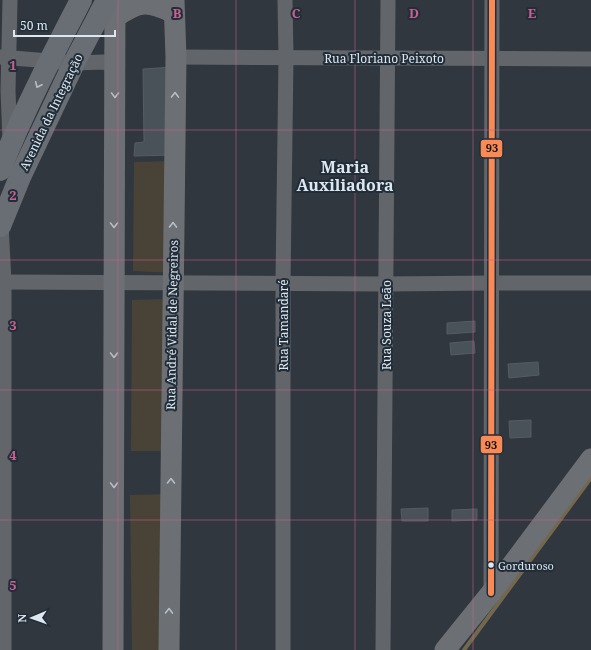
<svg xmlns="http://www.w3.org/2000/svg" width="591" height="650" font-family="'Noto Serif',serif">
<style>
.green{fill:#484336}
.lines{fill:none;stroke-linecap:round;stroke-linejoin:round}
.stream{stroke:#73684e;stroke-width:4}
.building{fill:#4a5259;stroke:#565c62}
.street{stroke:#62666a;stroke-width:15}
.secondary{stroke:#6c7075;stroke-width:21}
.primary{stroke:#686e74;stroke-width:22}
.bus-1-casing{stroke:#212d39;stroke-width:9}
.bus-1{stroke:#f98a56;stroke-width:6}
.oneway{stroke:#b5bdc4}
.oneway2{stroke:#b6bdc4}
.grid{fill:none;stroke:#cc608f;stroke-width:1;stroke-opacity:0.55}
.bus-dot{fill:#dee7ef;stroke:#212d39;stroke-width:1.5}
.labels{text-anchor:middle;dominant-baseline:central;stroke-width:4;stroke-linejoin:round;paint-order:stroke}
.bus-label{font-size:11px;fill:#dee7ef;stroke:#212d39;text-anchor:start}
.street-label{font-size:12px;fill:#dee7ef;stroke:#212d39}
.district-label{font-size:16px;font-weight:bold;fill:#dee7ef;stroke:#212d39}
.grid-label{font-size:13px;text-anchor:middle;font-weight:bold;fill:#cc608f;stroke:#212d39;stroke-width:4;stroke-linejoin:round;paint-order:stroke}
.line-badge{stroke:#212d39;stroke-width:1.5}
.pale-badge-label{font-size:11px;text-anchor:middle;font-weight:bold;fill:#111}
</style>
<rect width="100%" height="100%" fill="#31373e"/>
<!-- green -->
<g class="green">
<path d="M171,161L173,273L133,271L134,162Z"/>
<path d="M169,299L172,451H131L132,300Z"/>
<path d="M171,494L170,650H132L130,495Z"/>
</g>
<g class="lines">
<!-- stream -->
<path class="stream" d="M464,650L591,478"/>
</g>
<!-- building -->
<g class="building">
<path d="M173,67V155L134,156L135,143L144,142L143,69Z"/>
<path d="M475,321V332L447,334V323Z"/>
<path d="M474,341L475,353L451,355L450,343Z"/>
<path d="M538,362L539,375L509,378L508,364Z"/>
<path d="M531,420V437L510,438L509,421Z"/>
<path d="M428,508V521H402L401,509Z"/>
<path d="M477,509V520L452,521V510Z"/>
</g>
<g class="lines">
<!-- street -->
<g class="street">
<path d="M10,0L8,91L10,141"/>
<path d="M0,57L74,63L103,62L115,66"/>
<path d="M176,57L591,59"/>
<path d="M1,224L4,282V650"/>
<path d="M4,282L386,284L493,283H591"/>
<path d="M491,593L492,0"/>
<path d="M283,650V283L286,57L285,0"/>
<path d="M383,650L388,0"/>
</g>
<!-- secondary -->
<g class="secondary">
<path d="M116,17C140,0 148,1 174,13"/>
<path d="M113,650L115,0"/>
<path d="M169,650L176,57L174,0"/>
<path d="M445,650L491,593L591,459"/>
</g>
<!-- primary -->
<g class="primary">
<path d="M0,170C23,112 52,56 81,0"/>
<path d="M0,226L20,177L74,63L107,0"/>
</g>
<!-- bus-1 casing -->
<g class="bus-1-casing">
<path id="bus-1" d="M491,593L492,0"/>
</g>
<!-- bus-1 -->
<use href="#bus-1" class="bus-1"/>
</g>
<!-- one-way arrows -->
<defs><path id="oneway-chevron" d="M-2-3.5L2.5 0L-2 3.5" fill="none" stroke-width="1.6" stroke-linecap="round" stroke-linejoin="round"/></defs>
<use class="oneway" href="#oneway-chevron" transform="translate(38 85) rotate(115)"/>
<g class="oneway2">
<use href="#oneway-chevron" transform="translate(115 95) rotate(90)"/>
<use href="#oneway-chevron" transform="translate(175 95) rotate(-89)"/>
<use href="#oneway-chevron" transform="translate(114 225) rotate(90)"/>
<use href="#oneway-chevron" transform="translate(173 225) rotate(-89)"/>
<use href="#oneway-chevron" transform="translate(114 355) rotate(90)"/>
<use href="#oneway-chevron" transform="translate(171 481) rotate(-89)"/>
<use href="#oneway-chevron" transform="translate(114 485) rotate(90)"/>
<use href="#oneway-chevron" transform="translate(169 611) rotate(-89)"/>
</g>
<!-- grid -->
<path class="grid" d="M118,0V650M236,0V650M355,0V650M473,0V650M0,130H591M0,260H591M0,390H591M0,520H591"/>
<!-- markers -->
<circle class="bus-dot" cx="491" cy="565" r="3.5"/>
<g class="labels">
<!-- bus labels -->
<g class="bus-label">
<text x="498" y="565">Gorduroso</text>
</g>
<!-- street labels -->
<g class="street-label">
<text x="384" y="58">Rua Floriano Peixoto</text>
<text transform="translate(51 112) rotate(-64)">Avenida da Integração</text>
<text transform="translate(172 325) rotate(-89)">Rua André Vidal de Negreiros</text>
<text transform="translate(283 325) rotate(-90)">Rua Tamandaré</text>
<text transform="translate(386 325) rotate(-90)">Rua Souza Leão</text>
</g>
<!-- district labels -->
<g class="district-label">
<text x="345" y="167">Maria<tspan x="345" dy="18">Auxiliadora</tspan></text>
</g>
</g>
<g class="grid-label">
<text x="177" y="18">B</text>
<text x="296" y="18">C</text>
<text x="414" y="18">D</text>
<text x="532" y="18">E</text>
<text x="13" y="70">1</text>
<text x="13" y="200">2</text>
<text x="13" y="330">3</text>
<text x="13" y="460">4</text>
<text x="13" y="590">5</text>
</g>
<g class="line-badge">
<rect x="480" y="139" width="23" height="19" rx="4" fill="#f98a56"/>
<rect x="480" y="435" width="23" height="19" rx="4" fill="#f98a56"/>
</g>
<g class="pale-badge-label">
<text x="492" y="152">93</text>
<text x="491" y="449">93</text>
</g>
<!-- north arrow -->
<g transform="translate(32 618) rotate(268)" stroke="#212d39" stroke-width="3" paint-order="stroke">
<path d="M0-3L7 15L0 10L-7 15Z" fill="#dee7ef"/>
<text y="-6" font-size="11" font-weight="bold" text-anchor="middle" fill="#dee7ef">N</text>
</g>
<!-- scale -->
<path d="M14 30v6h101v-6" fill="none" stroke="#dee7ef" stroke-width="2"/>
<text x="20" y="30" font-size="12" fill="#dee7ef" stroke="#212d39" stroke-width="3" paint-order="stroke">50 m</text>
</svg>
